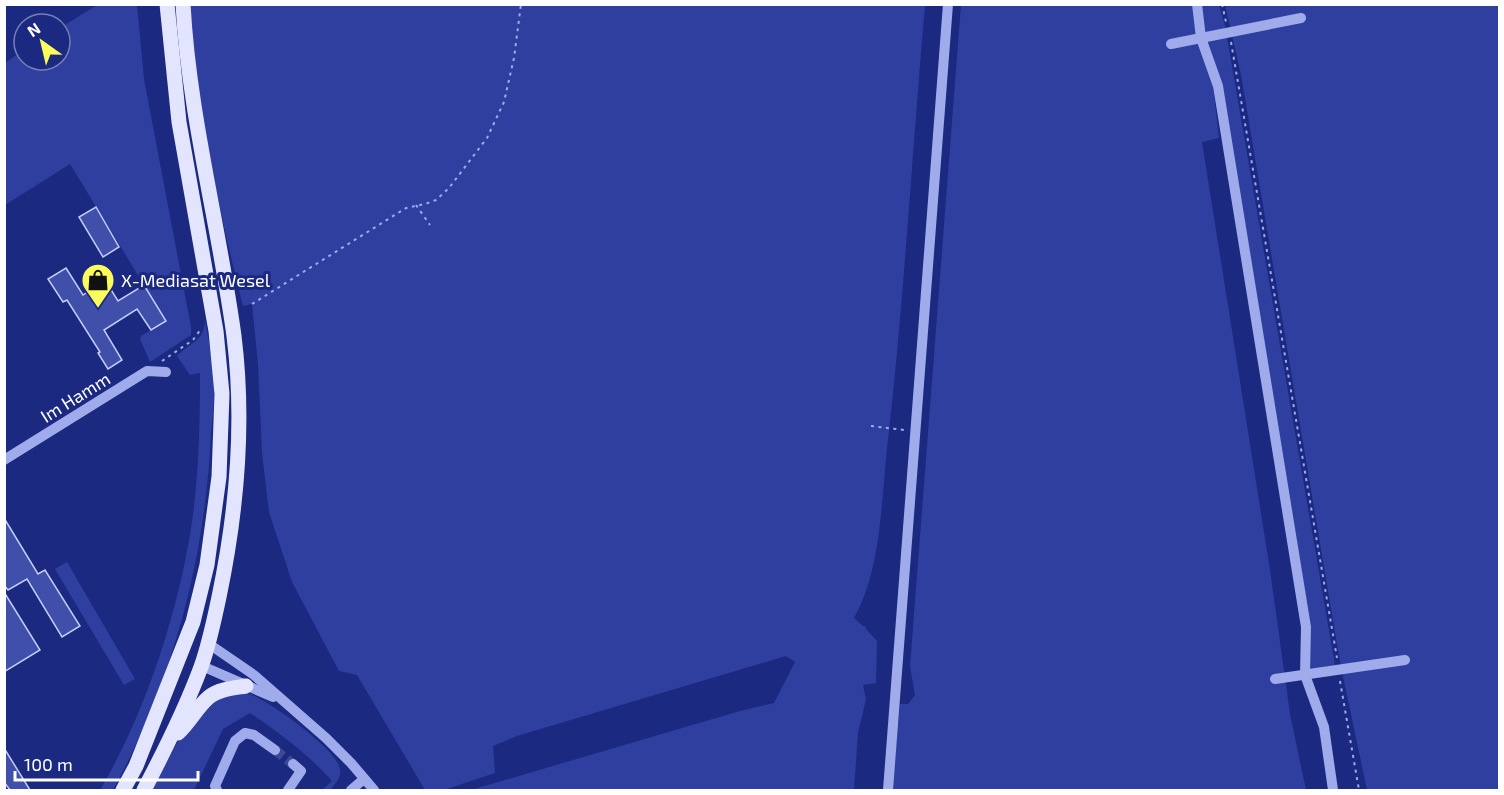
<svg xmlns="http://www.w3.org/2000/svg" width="1504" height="795" font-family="'Exo 2',sans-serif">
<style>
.green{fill:#2e3fa0}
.building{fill:#3f4faa;stroke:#c4ccf8;stroke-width:1.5}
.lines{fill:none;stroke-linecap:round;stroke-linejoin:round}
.minor-tunnel{stroke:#3d4994;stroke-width:10;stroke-dasharray:10 5;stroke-linecap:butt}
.path{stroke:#9fabea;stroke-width:2;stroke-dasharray:3 4.5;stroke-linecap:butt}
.minor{stroke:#9fabea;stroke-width:10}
.major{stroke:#e3e5fe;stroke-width:15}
.labels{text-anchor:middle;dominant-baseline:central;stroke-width:6;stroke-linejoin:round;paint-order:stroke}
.poi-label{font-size:18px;fill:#fff;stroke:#1b2981;text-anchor:start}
.street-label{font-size:18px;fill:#fff;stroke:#1b2981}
</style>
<rect width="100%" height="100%" fill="#1b2981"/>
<!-- green -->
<g class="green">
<path d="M97,5H121V6L124,5H137L144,79L191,327V335L150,362L140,339L141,336L166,321L70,164L5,205V63L24,50V60H60V28Z"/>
<path d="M190,5H925C912,153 904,302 887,449C881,504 881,570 854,618L863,626L867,627L865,628L877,641L876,683L863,685L866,699L858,733L854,790H471L740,711L774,703L795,662L786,656L517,736L493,746L495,773L444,790H425L357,675L339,671L292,582L269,512L262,453L258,364L252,304L243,306C218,207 197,107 190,5Z"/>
<path d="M961,5H1194L1199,43L1212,77L1219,138L1202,142L1270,570L1290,714L1306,790H892L900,704H908L915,695L910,666Z"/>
<path d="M1201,5H1219L1226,29L1204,34Z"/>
<path d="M1225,5H1499V790H1367L1340,662L1241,75Z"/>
<path d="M1227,37L1335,665L1307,670L1308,658L1206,42Z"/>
<path d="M205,321C210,345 214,369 214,393C214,407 212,421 211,434C205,560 173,680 113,790H100C146,713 181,604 193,515C199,468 200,421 200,373L190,375L177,356C190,342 203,343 205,321Z"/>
<path d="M67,562L135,679L124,685L55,569Z"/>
<path d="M247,693C266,698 333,747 339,766C343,776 336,783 330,790H322L332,781C308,754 280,733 250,713L223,729L194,790H152L178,741L193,728L208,705L218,698Z"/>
</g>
<!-- building -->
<g class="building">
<path d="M96,207L119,247L103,257L79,217Z"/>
<path d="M66,268L83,295L105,280L118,301L144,285L166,321L151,330L137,309L104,330L122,360L108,369L98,353L100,352L67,300L63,302L48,279Z"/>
<path d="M4,518L38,574L45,570L80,626L62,637L27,579L8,590L4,585Z"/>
<path d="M4,592L40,650L4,672Z"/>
<path d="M4,748L30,790H10L4,782Z"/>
</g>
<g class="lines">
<!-- minor-tunnel -->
<path class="minor-tunnel" d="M275,750L293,764"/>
<!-- path -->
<g class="path">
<path d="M1222,4L1226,22"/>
<path d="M1231,42L1337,658"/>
<path d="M416,205L430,225"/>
<path d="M252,304L406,208L425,204L436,200L449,188L487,138L504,102L514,58L521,4"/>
<path d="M162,361L193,340L201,329"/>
<path d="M871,426L904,430"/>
<path d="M1340,681L1359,790"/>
</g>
<!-- minor -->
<g class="minor">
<path d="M1197,4L1201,38L1218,86L1306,627L1305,675L1324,727L1333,790"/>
<path d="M1171,44L1301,18"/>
<path d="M4,460L147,371L166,372"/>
<path d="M209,644L254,675L326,738L351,763L374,790"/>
<path d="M202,666L273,697"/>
<path d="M1275,679L1405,660"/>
<path d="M217,790L215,786L235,741L245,733L254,735L275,750"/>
<path d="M288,790L301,771L293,764"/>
<path d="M351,790L364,779"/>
<path d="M888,790L948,4"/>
</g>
<!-- major -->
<g class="major">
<path d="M178,733C190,722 197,707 209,697C219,689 234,688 246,686"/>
<path d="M123,790L136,766L193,622L207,565L219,477L222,394L216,331L179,122L167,4"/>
<path d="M144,790C165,750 185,710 201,667C209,645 214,621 219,597C237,511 245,424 234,336C219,225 189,116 183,4"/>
</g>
</g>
<!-- icons -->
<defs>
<g id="shop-pin" transform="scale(1.725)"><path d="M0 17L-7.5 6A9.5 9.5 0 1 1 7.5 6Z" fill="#fbfc5b" stroke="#1b2981"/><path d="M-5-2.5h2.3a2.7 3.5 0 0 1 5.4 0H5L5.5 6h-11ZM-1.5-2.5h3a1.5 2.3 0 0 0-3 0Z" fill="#111"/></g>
</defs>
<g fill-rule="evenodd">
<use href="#shop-pin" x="98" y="280"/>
</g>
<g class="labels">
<!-- poi labels -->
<g class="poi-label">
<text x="121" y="280">X-Mediasat Wesel</text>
</g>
<!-- street labels -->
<g class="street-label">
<text transform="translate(75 397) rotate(-32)">Im Hamm</text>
</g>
</g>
<!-- border -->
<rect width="1504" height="795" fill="none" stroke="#ffffff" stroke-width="12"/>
<!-- north arrow -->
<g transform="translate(42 42) rotate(326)"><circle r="28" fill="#1b2981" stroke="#767fb3" stroke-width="1.5"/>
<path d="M0-4.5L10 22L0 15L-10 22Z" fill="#fbfc5b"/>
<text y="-9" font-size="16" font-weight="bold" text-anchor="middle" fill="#ffffff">N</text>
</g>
<!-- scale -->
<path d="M15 771v9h183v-9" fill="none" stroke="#ffffff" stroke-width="3"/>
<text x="24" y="771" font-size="18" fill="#ffffff" stroke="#1b2981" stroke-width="4.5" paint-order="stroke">100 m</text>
</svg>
